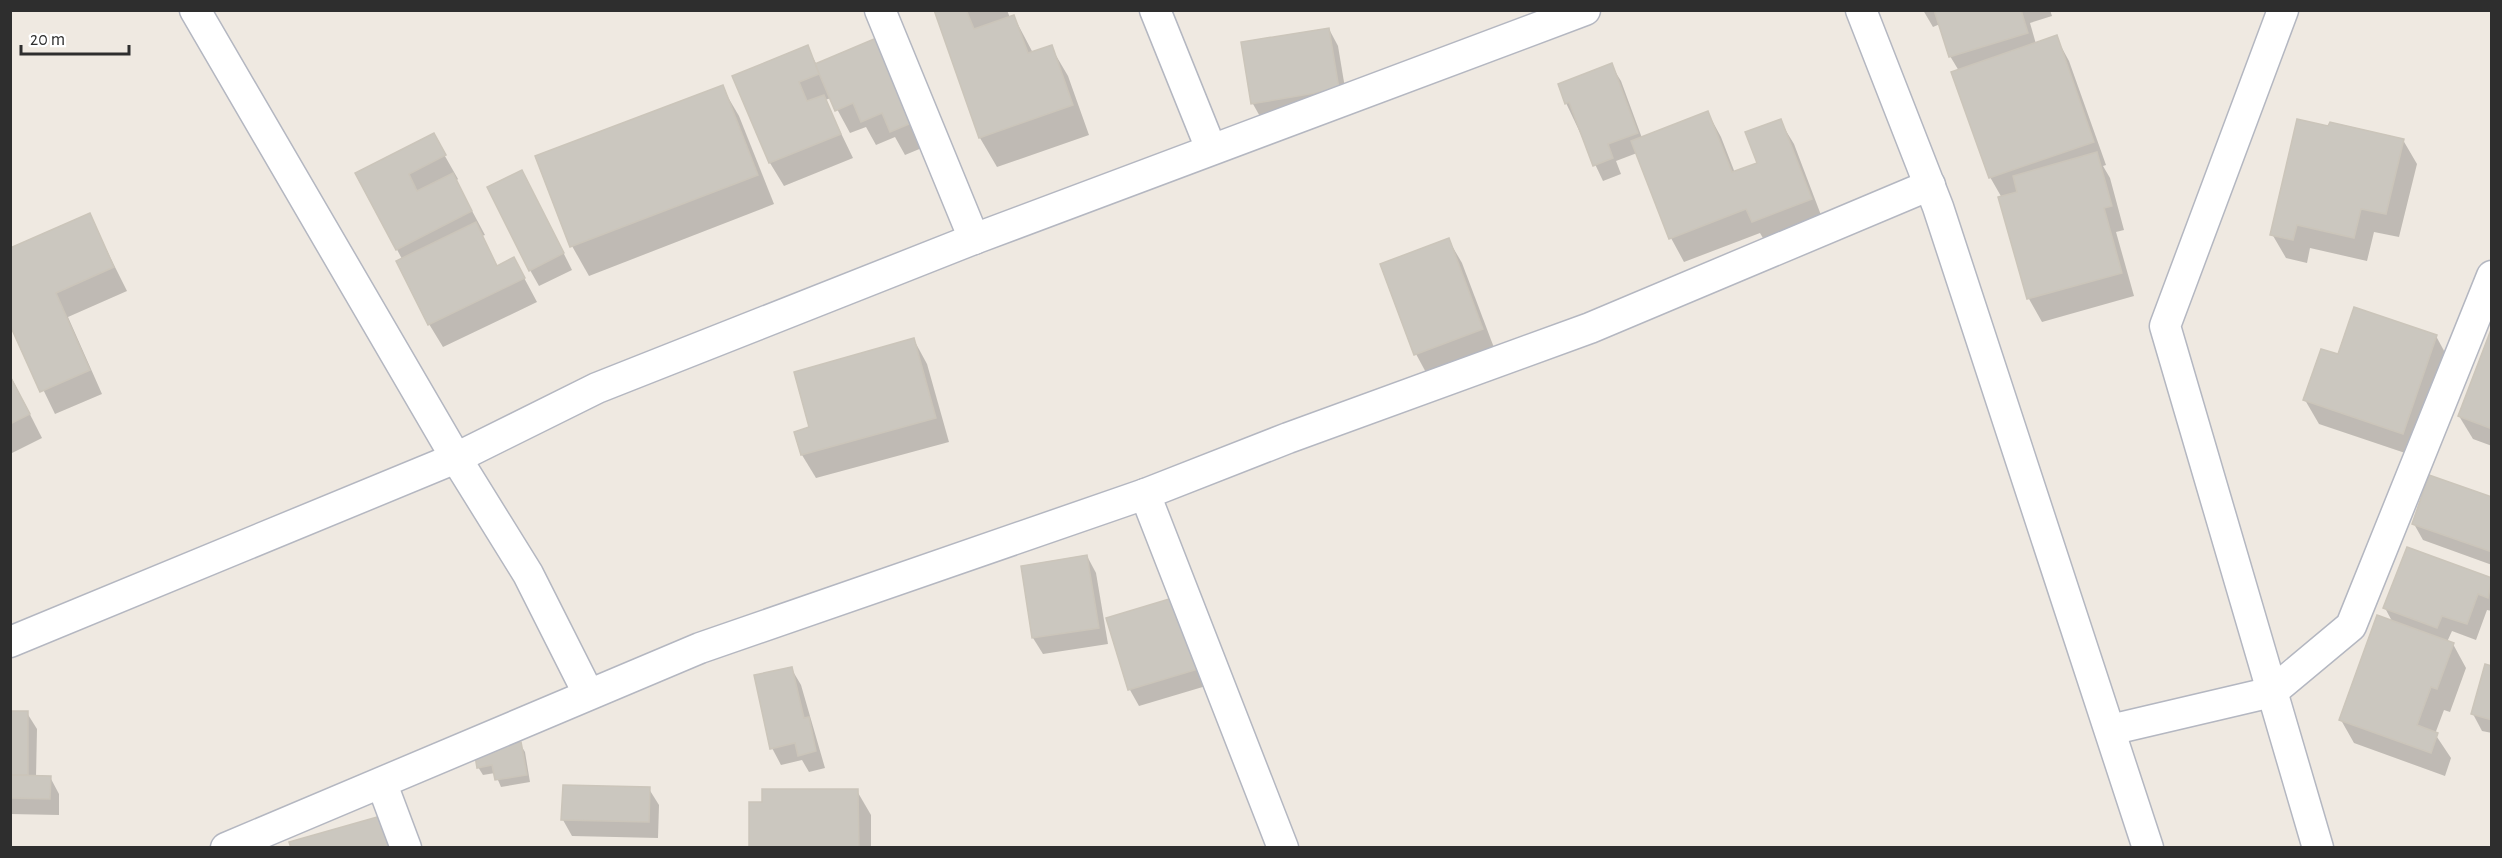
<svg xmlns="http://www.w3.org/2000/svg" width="2502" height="858" font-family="'Alegreya Sans',sans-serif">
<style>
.shadow{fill:#0003}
.building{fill:#cbc7bf;stroke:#cbc5ba;stroke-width:1.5}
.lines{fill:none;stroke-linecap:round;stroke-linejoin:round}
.minor-casing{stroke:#b4b7c1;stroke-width:33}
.minor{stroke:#fff;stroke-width:30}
</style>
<rect width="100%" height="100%" fill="#efe9e1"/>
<!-- shadow -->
<g class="shadow">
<path d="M935,10H1007L1010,18L1014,17L1033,53L1051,47L1068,76L1089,135L997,167L980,138Z"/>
<path d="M1923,10H2050L2052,16L2030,23L2036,44L2056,37L2069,61L2106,165L2103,166L2110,178L2124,230L2116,232L2134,296L2042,322L2029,299L2000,198H2002L1990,177L1959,71L1950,56L1940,24L1933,27Z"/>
<path d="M1329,29L1338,46L1348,106L1262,120L1253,104Z"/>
<path d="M807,47L817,65L941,140L905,155L895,137L876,145L866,127L850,133L831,98L825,100L853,158L784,186L770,163L734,77Z"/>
<path d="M1611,65L1621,81L1642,138L1708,113L1721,137L1735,173L1759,163L1780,121L1794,144L1824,223L1767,245L1760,233L1684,262L1671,238L1637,153L1616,161L1621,174L1603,181L1566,103Z"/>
<path d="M722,87L739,116L774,204L589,276L572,246Z"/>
<path d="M2330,128L2403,140L2417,164L2399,237L2374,232L2367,261L2310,248L2307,263L2286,258L2272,234Z"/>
<path d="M433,135L458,179L456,181L485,235L482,236L498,267L514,259L537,302L443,347L429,324L402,259L357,174Z"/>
<path d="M531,188L572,270L539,286L530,270Z"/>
<path d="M89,215L127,291L68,317L102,394L55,414L10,321Z"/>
<path d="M1448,239L1462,263L1496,353L1429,378L1416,354L1382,265Z"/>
<path d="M2492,331V446L2473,439L2459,416Z"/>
<path d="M2436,336L2449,360L2417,457L2319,424L2305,400L2339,356Z"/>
<path d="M914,340L927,364L949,442L816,478L802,455L811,428Z"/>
<path d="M10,375L42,438L10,454Z"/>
<path d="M2492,499V565L2423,540L2414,524Z"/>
<path d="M1087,556L1096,573L1108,644L1043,654L1033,638L1022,567Z"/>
<path d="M2492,580V611L2487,610L2476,640L2452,631L2447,642L2453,644L2466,668L2450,712L2444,710L2435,734L2451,758L2445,776L2354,743L2341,720L2393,623L2385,608Z"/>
<path d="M1175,599L1206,686L1139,706L1130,690L1108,619Z"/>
<path d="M2492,667V733L2482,731L2473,714Z"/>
<path d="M791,668L801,685L825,768L809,772L802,760L781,765L772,748Z"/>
<path d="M10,713H27L37,729L36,777H50L59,794V815L10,814Z"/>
<path d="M520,744L525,752L530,782L501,787L495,773L483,775L478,767Z"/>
<path d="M649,789L659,805L658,838L572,836L563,820Z"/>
<path d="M857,791L871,815V848H751Z"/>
</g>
<!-- building -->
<g class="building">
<path d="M934,10H970L967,12L974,29L1014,15L1028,53L1052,45L1073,105L979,138Z"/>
<path d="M1934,10H2021L2028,33L1949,57Z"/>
<path d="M1329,28L1339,89L1251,104L1241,42Z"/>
<path d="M893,31L928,116L890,132L882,113L861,122L853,103L835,111L815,64Z"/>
<path d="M2057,35L2094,142L1989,178L1951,72Z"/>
<path d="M808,45L819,74L799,82L807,101L824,95L841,134L769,163L732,76Z"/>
<path d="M1612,63L1638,133L1608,144L1613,158L1593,166L1569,102L1565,104L1558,84Z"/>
<path d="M723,85L758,175L570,247L535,156Z"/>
<path d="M1708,111L1732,172L1757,163L1745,132L1781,119L1812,199L1752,222L1746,209L1669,239L1631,141Z"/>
<path d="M2297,119L2328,126L2330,122L2404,139L2386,214L2361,209L2354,238L2297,225L2293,240L2270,235Z"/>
<path d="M434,133L446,155L409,174L417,191L453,173L472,211L396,250L355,173Z"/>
<path d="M2097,152L2112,206L2104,208L2122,273L2027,299L1998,197L2017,192L2013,176Z"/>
<path d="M522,170L564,253L529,271L487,187Z"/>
<path d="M90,213L114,267L56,293L90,370L40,392L10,325V248Z"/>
<path d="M476,222L497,266L514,257L525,278L428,325L396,261Z"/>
<path d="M1449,238L1483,329L1414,355L1380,264Z"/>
<path d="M2354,307L2437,335L2403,434L2303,400L2321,349L2338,354Z"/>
<path d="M2492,327V429L2458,416Z"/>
<path d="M914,338L936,418L801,455L794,432L809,427L794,372Z"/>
<path d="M10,376L30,414L10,424Z"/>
<path d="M2429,475L2492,497V552L2412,524Z"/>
<path d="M2407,547L2492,578L2488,598L2478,594L2467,624L2442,616L2437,628L2383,608Z"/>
<path d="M1087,555L1099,628L1032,638L1021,566Z"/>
<path d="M1176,597L1198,669L1128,690L1106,618Z"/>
<path d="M2377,615L2454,643L2437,689L2431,687L2417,725L2438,733L2431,753L2339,720Z"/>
<path d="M2485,664L2492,666V720L2471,714Z"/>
<path d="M792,667L804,718L809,717L816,751L798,756L795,743L770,749L754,675Z"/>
<rect x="10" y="711" width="18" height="64"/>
<path d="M521,742L527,775L495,780L492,765L477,768L474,750Z"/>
<path d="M10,775L51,776L50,799L10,798Z"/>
<path d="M563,785L650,787L649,822L561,820Z"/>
<path d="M762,789H858L859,848H749V802H762Z"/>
<path d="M395,812L405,848H291L289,842Z"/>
</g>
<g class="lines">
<!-- minor casing -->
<g class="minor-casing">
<g id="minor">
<path d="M195,10L456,458L528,574L588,693"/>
<path d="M880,10L974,239"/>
<path d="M1155,10L1211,149"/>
<path d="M1861,10L1938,207L2148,848"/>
<path d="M2283,10L2165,326L2318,848"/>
<path d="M1145,494L1283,848"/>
<path d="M10,642L456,458L597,388L974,239L1585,10"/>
<path d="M2110,730L2272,692L2351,626L2492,276"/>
<path d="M382,784L406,848"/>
<path d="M226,848L700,648L1145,494L1288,438L1590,328L1930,185"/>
</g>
</g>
<!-- minor -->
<use href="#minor" class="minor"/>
</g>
<!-- border -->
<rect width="2502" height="858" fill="none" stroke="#2e2e2e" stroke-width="24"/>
<!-- scale -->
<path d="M21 45v9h108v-9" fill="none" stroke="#2e2e2e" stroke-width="3"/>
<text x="30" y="45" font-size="18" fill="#2e2e2e" stroke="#ffffff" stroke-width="4.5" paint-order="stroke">20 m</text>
</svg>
